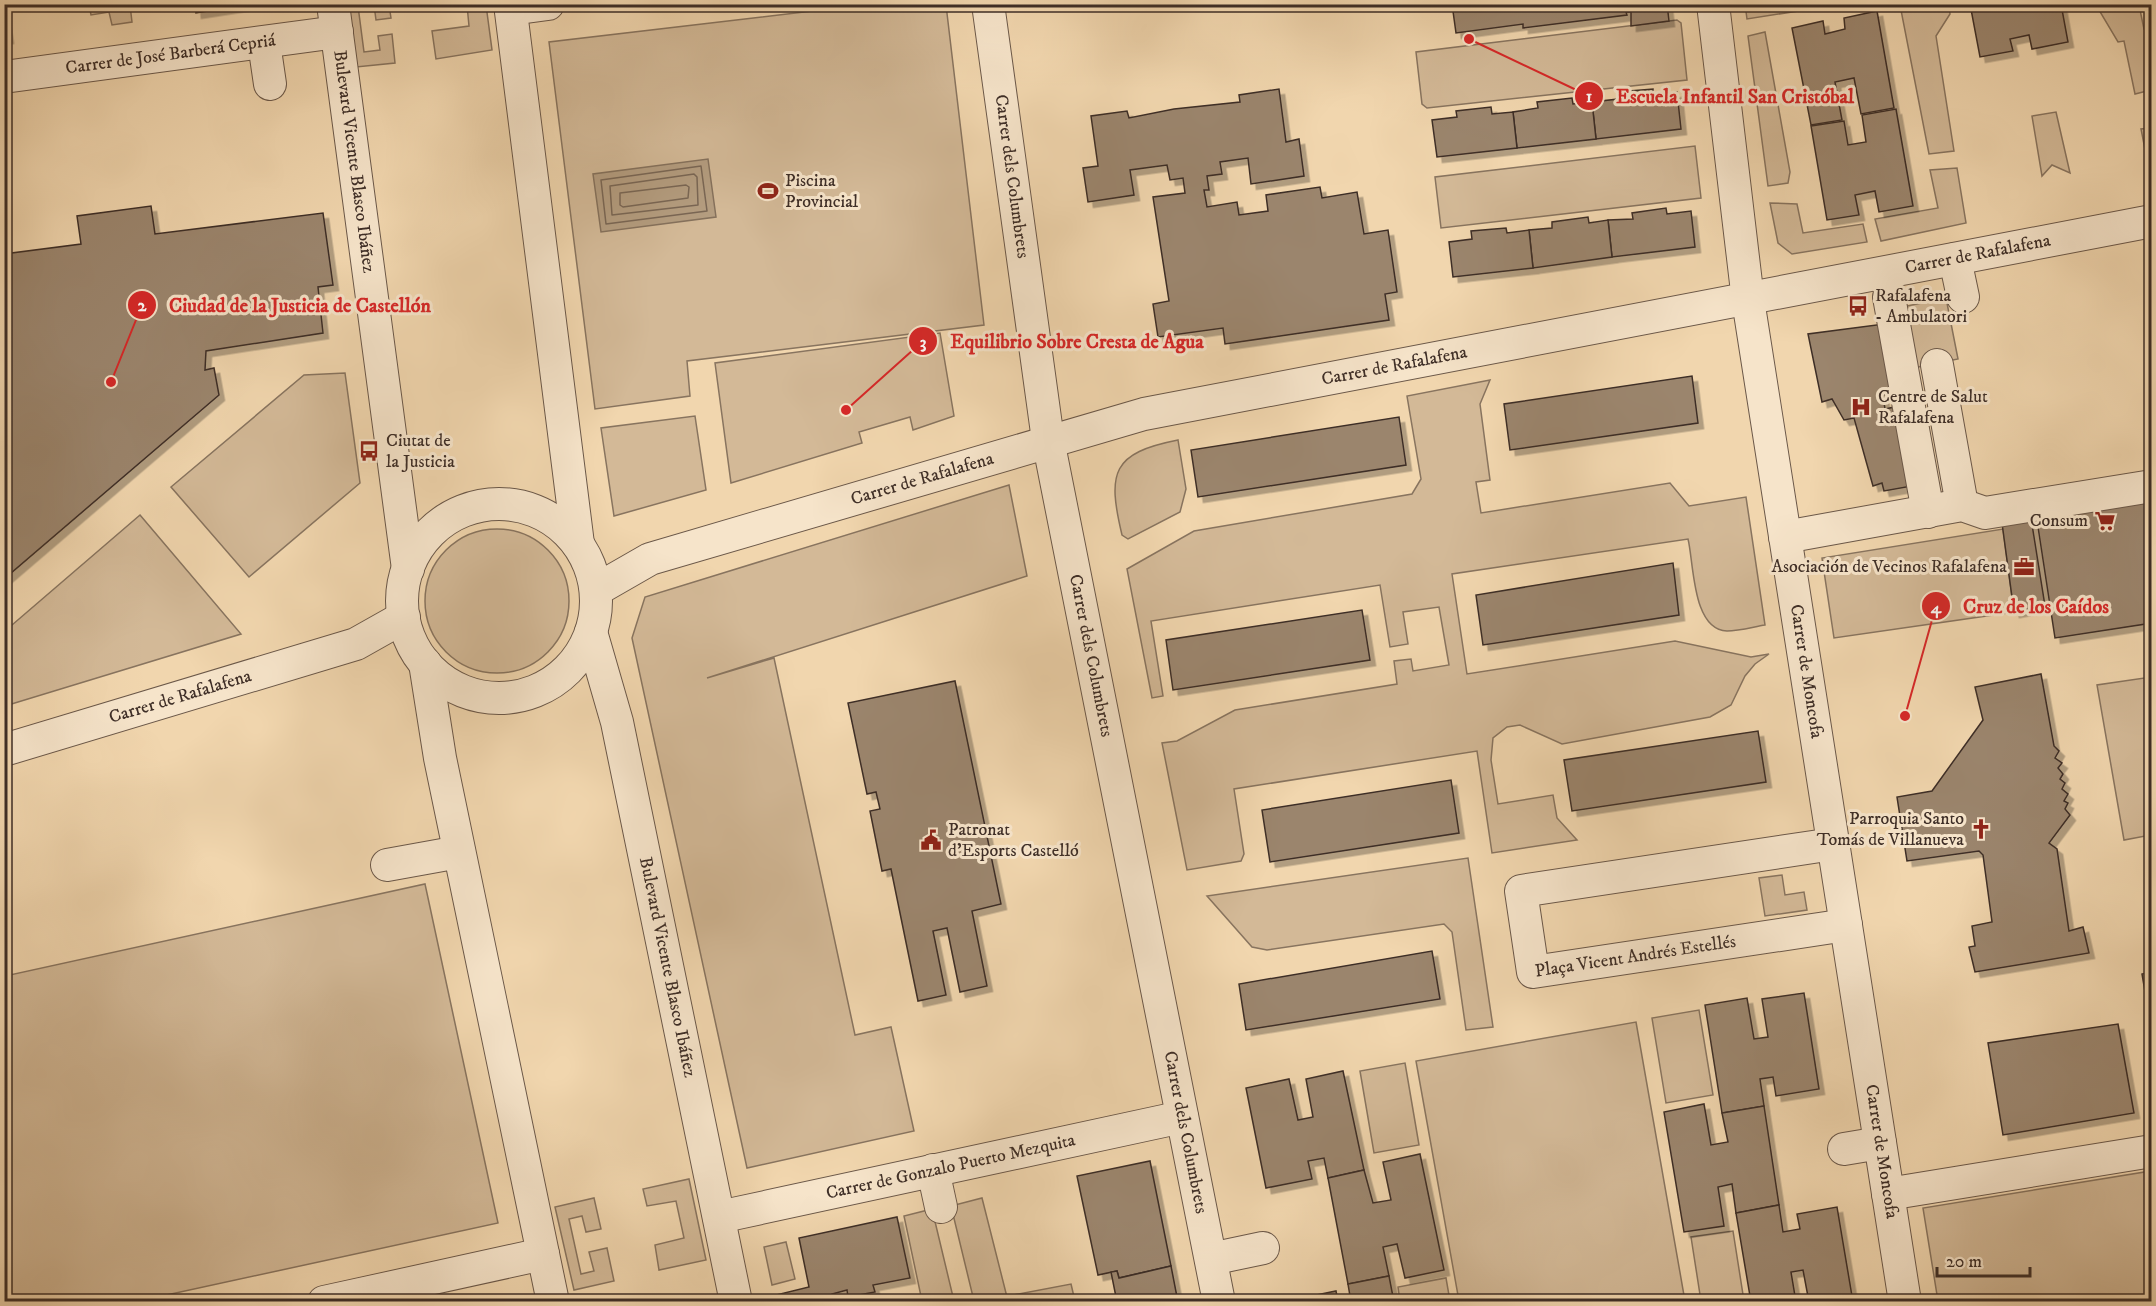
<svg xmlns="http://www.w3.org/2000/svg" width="2156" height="1306" font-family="'IM FELL DW Pica',serif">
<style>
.green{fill:#d3b997;stroke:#88745f;stroke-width:1.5}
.water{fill:#b49d80;stroke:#85715c;stroke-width:1.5}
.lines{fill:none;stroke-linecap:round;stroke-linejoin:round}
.shore{stroke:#796654;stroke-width:1.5}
.building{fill:#9b856d;stroke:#3e2e27;stroke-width:1.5;filter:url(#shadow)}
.minor-casing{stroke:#6b5849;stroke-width:34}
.minor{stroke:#f6e4ca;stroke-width:32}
.labels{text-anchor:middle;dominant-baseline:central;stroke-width:6;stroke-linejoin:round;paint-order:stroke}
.street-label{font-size:18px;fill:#3e2e27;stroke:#f6e4ca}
.poi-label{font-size:18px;fill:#3e2e27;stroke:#f6e4ca;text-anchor:start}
.leader{fill:none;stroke:#d62828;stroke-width:2}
.callout-dot{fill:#d62828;stroke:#f6e4ca;stroke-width:2}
.mark-label{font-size:18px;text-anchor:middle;font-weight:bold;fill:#fff}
.callout-label{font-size:20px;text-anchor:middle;font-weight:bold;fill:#d62828;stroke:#f6e4ca;stroke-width:6;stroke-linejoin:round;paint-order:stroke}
</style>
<defs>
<filter id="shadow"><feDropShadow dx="5.5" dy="5.5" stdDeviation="0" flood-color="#0004"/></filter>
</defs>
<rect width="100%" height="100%" fill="#f1d6ae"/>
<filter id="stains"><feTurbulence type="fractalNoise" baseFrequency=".00333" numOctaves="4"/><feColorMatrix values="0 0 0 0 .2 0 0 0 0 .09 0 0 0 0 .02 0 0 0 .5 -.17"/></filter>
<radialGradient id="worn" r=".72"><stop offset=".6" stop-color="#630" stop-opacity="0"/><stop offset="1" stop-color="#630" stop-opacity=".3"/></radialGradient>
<!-- green -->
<g class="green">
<path d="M1745,4H1836V5L1747,19Z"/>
<path d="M89,5H130L132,22L112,25L109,12L91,15Z"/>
<path d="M349,5H369L358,6L364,52L380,50L378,36L392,34L395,63L356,67Z"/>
<path d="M374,5H389L391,18L376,20Z"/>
<path d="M467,5H486L492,50L436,59L432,31L469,26Z"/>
<path d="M863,5H946L984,325L687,361L690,396L595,409L549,42Z"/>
<path d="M1900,5H1949L1950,14L1936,36L1954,151L1929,154Z"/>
<path d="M2096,5H2139L2144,29L2151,34V90L2135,94L2124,41L2118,42Z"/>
<path d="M1677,20L1681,23L1687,80L1427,108L1422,104L1416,52Z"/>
<path d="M1765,32L1790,172L1788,183L1768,186L1748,36Z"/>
<path d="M2056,112L2070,173L2052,165L2042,176L2032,116Z"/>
<path d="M2151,128H2152L2151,180L2141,129Z"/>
<path d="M1695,146L1701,198L1441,228L1435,177Z"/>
<path d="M1957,168L1966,223L1881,241L1875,219L1938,208L1930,170Z"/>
<path d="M1770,203L1797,204L1803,233L1863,224L1867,242L1792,254L1778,243Z"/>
<path d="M1946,298L1958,359L1913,368L1902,307Z"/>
<path d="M940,333L954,416L913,430L910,417L859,432L862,443L731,483L715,363Z"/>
<path d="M345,373L360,483L249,577L171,487L304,375Z"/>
<path d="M1490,380L1480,404L1490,480L1476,482L1481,513L1670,483L1689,506L1746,497L1765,625C1753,627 1739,631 1727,631C1692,630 1694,563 1688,539L1452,574L1467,674L1675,641L1751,657L1769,654L1755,664L1745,676L1731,705L1710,717L1562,744L1520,725L1507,727L1493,738L1491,760L1498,804L1553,795L1557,818L1577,840L1492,853L1477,751L1234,789L1244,854L1241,861L1187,870L1162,743L1177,741L1235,710L1397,684L1394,661L1411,659L1413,671L1449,665L1439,607L1403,612L1408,644L1390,647L1380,585L1151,621L1163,696L1152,698L1127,569L1194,531L1412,494L1421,479L1407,396Z"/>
<path d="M695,416L706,490L614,516L601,428Z"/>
<path d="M1178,440L1186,489L1180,512L1128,539L1122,535C1107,472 1112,453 1178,440Z"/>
<path d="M1009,485L1027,576L707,678L774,658L855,1035L891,1027L914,1131L747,1168L632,638L645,597Z"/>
<path d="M140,515L241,634L5,706V631Z"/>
<path d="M2003,529L2014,612L1834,638L1822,558Z"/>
<circle cx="497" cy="601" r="72"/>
<path d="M2151,677V835L2124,840L2097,685Z"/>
<path d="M1468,858L1493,1027L1466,1030L1452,932L1444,924L1267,950L1252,947L1207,896Z"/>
<path d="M1782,875L1785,895L1804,892L1807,910L1765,916L1759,878Z"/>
<path d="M425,884L498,1223L139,1301H5V976Z"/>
<path d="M1699,1010L1713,1095L1666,1103L1652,1018Z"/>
<path d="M1636,1022L1685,1301H1459L1416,1061Z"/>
<path d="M1405,1063L1419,1145L1374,1153L1360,1071Z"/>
<path d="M2151,1171V1301H1938L1923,1208Z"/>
<path d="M689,1179L706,1260L659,1270L655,1245L684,1238L676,1201L647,1206L643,1189Z"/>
<path d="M594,1198L601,1229L586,1232L582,1216L569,1219L581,1274L594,1271L589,1252L607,1248L614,1281L574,1290L555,1207Z"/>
<path d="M982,1198L1008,1301H974L951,1206Z"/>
<path d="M932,1209L954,1301H922L904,1216Z"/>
<path d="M1733,1231L1744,1301H1701L1691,1237Z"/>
<path d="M786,1242L795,1279L772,1285L764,1247Z"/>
<path d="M1446,1278L1450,1301H1400L1398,1287Z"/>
<path d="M1071,1284L1075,1301H1009L1008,1296Z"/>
</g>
<!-- water -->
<path class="water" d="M708,159L716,217L601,232L593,174Z"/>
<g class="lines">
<!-- shore -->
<g class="shore">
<path d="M701,166L707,211L606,224L601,180Z"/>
<path d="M694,174L697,177L698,205L612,215L610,186Z"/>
<path d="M686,185L689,187L688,198L623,207L620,205V193Z"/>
</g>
</g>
<!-- building -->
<g class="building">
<path d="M195,4H253L196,13Z"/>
<path d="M1452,4H1667L1669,21L1631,26V12H1626L1627,15L1523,28V24L1456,33Z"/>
<path d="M1970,4H2061L2068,42L2032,49L2029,35L2010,39L2013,51L1980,57Z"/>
<path d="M2144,4H2152V17L2147,18Z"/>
<path d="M1877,11L1894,108L1861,114L1854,78L1835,82L1842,120L1811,125L1792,28L1823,21L1825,34L1845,29L1844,18Z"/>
<path d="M4,13L8,38H4Z"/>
<path d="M1279,89L1286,142L1299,139L1304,176L1251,184L1248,158L1220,162L1222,174L1207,176L1209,190H1204L1207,207L1237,202L1239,215L1268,211L1266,195L1320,187L1322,198L1357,192L1364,234L1388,230L1397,292L1385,294L1389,320L1225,344L1223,328L1158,337L1153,304L1169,301L1153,197L1185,193L1183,178L1170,180L1167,165L1130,170L1134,195L1088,202L1083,168L1098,166L1091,116L1127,111L1129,118L1174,109L1240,102L1239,95Z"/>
<path d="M1653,89V95L1677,92L1681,129L1596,139L1592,102L1618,99L1617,92Z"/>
<path d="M1572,98L1573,104L1592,102L1596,139L1517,148L1513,112L1538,108L1537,102Z"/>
<path d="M1491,107L1492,114L1513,112L1517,148L1437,157L1432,120L1457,117L1456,111Z"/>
<path d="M1896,109L1913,206L1879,212L1875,191L1855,195L1859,215L1827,220L1811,126L1844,121L1848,145L1866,142L1862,115Z"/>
<path d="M151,206L155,234L323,213L333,285L318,287L323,333L206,351L205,370L214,368L219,395L4,579V254L81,244L77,216Z"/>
<path d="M1666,208L1667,214L1691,211L1695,247L1612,257L1608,220L1633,219L1632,213Z"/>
<path d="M1588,217L1589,223L1608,220L1612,257L1533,268L1529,230L1552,228V222Z"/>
<path d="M1506,228L1507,233L1529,230L1533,268L1453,277L1449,242L1472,239L1471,231Z"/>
<path d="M1884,324L1897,390L1883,395L1885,409L1899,406L1912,486L1884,491L1882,483L1873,486L1854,418L1844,420L1832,399L1822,402L1808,334Z"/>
<path d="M1692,376L1698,423L1510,450L1504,404Z"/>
<path d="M1399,417L1406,465L1198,497L1191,450Z"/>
<path d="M2152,496V623L2055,638L2036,514Z"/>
<path d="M2031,518L2045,606L2014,612L2002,523Z"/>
<path d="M1673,563L1679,615L1483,645L1476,595Z"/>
<path d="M1362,610L1370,660L1173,690L1166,640Z"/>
<path d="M2041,674L2054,746L2059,751L2055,758L2062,763L2058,768L2063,774L2060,779L2065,783L2062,789L2068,794L2064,801L2068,803L2065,809L2070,815L2049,843L2057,849L2069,931L2083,927L2089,953L1975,972L1969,947L1975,946L1972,926L1992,922L1983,855L1979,851L1907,861L1897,797L1932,791L1983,720L1975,687Z"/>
<path d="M955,681L1001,904L972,911L987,986L960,992L947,928L933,931L946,995L918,1001L891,869L882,871L870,811L880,809L876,792L867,794L848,703Z"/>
<path d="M1758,731L1766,782L1572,811L1564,760Z"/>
<path d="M1451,780L1459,833L1270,862L1262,810Z"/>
<path d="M1432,951L1440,999L1246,1030L1239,984Z"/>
<path d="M2149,959H2152V1009H2148L2142,974L2151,972Z"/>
<path d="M1804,993L1819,1089L1776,1096L1773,1077L1760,1079L1764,1106L1722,1113L1705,1005L1747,998L1754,1039L1768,1037L1762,999Z"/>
<path d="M2118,1024L2134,1113L2003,1135L1988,1043Z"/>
<path d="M1343,1071L1364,1170L1328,1178L1324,1158L1308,1161L1312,1179L1266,1188L1246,1088L1289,1079L1298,1120L1313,1117L1306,1079Z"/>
<path d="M1704,1104L1711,1145L1728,1142L1722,1113L1764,1106L1779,1205L1736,1213L1732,1184L1718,1187L1724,1226L1684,1232L1664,1112Z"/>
<path d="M1420,1154L1444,1270L1405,1278L1397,1244L1383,1247L1389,1276L1348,1284L1328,1178L1364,1170L1373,1203L1391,1200L1383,1162Z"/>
<path d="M1150,1161L1171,1266L1119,1278L1117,1271L1098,1275L1077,1176Z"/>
<path d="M1779,1205L1783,1232L1800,1229L1797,1214L1837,1207L1853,1302H1809L1803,1270L1791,1272L1796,1302H1751L1736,1213Z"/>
<path d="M897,1217L910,1278L873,1285L875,1292L848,1297L847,1290L832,1294L833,1302H776V1295L809,1287L799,1238Z"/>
<path d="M1171,1266L1178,1302H1117L1111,1272L1117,1271L1119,1278Z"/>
<path d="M1389,1276L1394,1302H1351L1348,1284Z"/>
<path d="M1336,1291L1338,1302H1292V1300Z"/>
</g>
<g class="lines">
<!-- minor casing -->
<g class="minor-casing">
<g id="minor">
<path id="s1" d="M333,4L408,569"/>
<path d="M510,4L578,544"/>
<path id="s2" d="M988,4L1048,440L1219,1302"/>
<path id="s3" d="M1713,4L1748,300L1905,1302"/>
<path d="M511,9L548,4"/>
<path d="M264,43L270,84"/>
<path id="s4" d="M4,77L337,32"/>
<path d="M1955,259L1963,297"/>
<path d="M1889,297L1928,512"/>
<path d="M1937,365L1962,505"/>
<circle cx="499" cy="601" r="97"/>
<path d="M1785,537L1962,505L1985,513L2152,486"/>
<path id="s5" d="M596,590L650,559L1144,414L2152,221"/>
<path id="s6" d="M591,632L617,722L736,1302"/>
<path d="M425,663L440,758L553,1302"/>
<path id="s7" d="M4,750L356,644L404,617"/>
<path id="s8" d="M1833,844L1521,891L1533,972L1846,925"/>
<path d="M387,865L459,852"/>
<path d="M1844,1149L1880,1143"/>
<path d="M933,1170L941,1207"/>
<path d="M1888,1194L2152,1151"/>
<path id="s9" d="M719,1217L1182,1117"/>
<path d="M1211,1259L1263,1248"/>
<path d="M324,1302L543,1254"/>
</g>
</g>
<!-- minor -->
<use href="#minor" class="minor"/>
</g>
<!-- icons -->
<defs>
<g id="stadium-bare" transform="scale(1.62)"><path d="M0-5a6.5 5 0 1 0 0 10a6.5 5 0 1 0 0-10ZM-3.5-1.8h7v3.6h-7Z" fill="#8f2418" stroke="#f6e4ca" stroke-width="2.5" paint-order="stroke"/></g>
<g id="bus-bare" transform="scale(1.62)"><path d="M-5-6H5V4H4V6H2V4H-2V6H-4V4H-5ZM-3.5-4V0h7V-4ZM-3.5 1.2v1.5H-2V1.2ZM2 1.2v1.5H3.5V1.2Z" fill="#8f2418" stroke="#f6e4ca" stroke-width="2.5" paint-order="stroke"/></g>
<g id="hospital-bare" transform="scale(1.62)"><path d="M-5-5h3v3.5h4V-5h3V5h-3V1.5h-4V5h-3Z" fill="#8f2418" stroke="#f6e4ca" stroke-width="2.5" paint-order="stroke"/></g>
<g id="supermarket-bare" transform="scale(1.62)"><path d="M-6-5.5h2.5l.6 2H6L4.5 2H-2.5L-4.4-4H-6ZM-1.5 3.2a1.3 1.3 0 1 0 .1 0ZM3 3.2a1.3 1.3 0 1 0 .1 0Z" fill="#8f2418" stroke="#f6e4ca" stroke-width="2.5" paint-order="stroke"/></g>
<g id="office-bare" transform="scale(1.62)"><path d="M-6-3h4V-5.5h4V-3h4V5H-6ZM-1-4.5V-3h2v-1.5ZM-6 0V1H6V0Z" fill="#8f2418" stroke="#f6e4ca" stroke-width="2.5" paint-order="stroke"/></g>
<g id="church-bare" transform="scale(1.62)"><path d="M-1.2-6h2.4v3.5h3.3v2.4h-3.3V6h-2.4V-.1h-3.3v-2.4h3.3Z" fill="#8f2418" stroke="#f6e4ca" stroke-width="2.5" paint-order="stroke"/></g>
<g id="civic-bare" transform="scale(1.62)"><path d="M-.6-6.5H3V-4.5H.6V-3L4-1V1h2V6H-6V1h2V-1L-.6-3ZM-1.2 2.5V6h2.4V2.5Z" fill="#8f2418" stroke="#f6e4ca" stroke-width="2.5" paint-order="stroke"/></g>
</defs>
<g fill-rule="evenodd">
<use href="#stadium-bare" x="768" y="191"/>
<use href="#bus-bare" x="1858" y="306"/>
<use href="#hospital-bare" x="1861" y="407"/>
<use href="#bus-bare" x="369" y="451"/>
<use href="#supermarket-bare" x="2105" y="521"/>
<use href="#office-bare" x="2024" y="567"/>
<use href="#church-bare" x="1981" y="829"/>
<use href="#civic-bare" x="931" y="840"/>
</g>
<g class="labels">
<!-- street labels -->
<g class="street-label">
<text stroke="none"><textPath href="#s4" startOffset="168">Carrer de José Barberá Cepriá</textPath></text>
<text stroke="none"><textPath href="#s1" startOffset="159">Bulevard Vicente Blasco Ibáñez</textPath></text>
<text stroke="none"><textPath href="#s2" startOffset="174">Carrer dels Columbrets</textPath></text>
<text stroke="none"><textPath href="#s5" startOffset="1426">Carrer de Rafalafena</textPath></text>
<text stroke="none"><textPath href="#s5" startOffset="832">Carrer de Rafalafena</textPath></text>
<text stroke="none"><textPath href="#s5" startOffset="346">Carrer de Rafalafena</textPath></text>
<text stroke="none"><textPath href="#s2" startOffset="660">Carrer dels Columbrets</textPath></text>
<text stroke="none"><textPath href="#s3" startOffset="674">Carrer de Moncofa</textPath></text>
<text stroke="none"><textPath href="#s7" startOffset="184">Carrer de Rafalafena</textPath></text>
<text stroke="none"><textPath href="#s8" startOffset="501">Plaça Vicent Andrés Estellés</textPath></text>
<text stroke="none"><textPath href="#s6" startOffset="344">Bulevard Vicente Blasco Ibáñez</textPath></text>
<text stroke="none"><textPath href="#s2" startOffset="1146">Carrer dels Columbrets</textPath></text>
<text stroke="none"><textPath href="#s3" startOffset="1160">Carrer de Moncofa</textPath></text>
<text stroke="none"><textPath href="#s9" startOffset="237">Carrer de Gonzalo Puerto Mezquita</textPath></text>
</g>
<!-- poi labels -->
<g class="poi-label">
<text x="785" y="181">Piscina<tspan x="785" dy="21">Provincial</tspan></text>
<text x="1875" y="296">Rafalafena<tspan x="1875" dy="21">- Ambulatori</tspan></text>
<text x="1878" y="397">Centre de Salut<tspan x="1878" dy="21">Rafalafena</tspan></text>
<text x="386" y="441">Ciutat de<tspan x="386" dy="21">la Justicia</tspan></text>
<text x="2088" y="521" text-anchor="end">Consum</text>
<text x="2007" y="567" text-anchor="end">Asociación de Vecinos Rafalafena</text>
<text x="1964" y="819" text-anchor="end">Parroquia Santo<tspan x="1964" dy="21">Tomás de Villanueva</tspan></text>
<text x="948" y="830">Patronat<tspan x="948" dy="21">d'Esports Castelló</tspan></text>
</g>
</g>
<!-- callouts -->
<path class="leader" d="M1469 39L1589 96M111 382L142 305M846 410L923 341M1905 716L1936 606"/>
<g class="callout-dot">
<circle cx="1469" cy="39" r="6"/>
<circle cx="111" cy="382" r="6"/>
<circle cx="846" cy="410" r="6"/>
<circle cx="1905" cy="716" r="6"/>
<circle cx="1589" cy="96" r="15"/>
<circle cx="142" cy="305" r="15"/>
<circle cx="923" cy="341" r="15"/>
<circle cx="1936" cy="606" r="15"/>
</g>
<g class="mark-label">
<text x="1589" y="102">1</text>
<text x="142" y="311">2</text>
<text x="923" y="348">3</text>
<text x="1936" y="613">4</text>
</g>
<g class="callout-label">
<text x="1735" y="103">Escuela Infantil San Cristóbal</text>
<text x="300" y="312">Ciudad de la Justicia de Castellón</text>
<text x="1077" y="348">Equilibrio Sobre Cresta de Agua</text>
<text x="2036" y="613">Cruz de los Caídos</text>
</g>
<!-- margin -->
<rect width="2156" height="1306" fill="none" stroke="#f1d6ae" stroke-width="24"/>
<rect x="6" y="6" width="2144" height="1294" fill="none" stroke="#3e2e27" stroke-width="3"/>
<rect x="12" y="12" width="2132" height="1282" fill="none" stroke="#3e2e27" stroke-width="1.5"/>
<!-- scale -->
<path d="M1937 1267v9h93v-9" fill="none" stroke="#3e2e27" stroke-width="3"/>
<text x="1946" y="1267" font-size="18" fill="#3e2e27" stroke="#f6e4ca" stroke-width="4.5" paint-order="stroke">20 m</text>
<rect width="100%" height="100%" filter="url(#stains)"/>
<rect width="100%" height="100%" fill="url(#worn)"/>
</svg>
